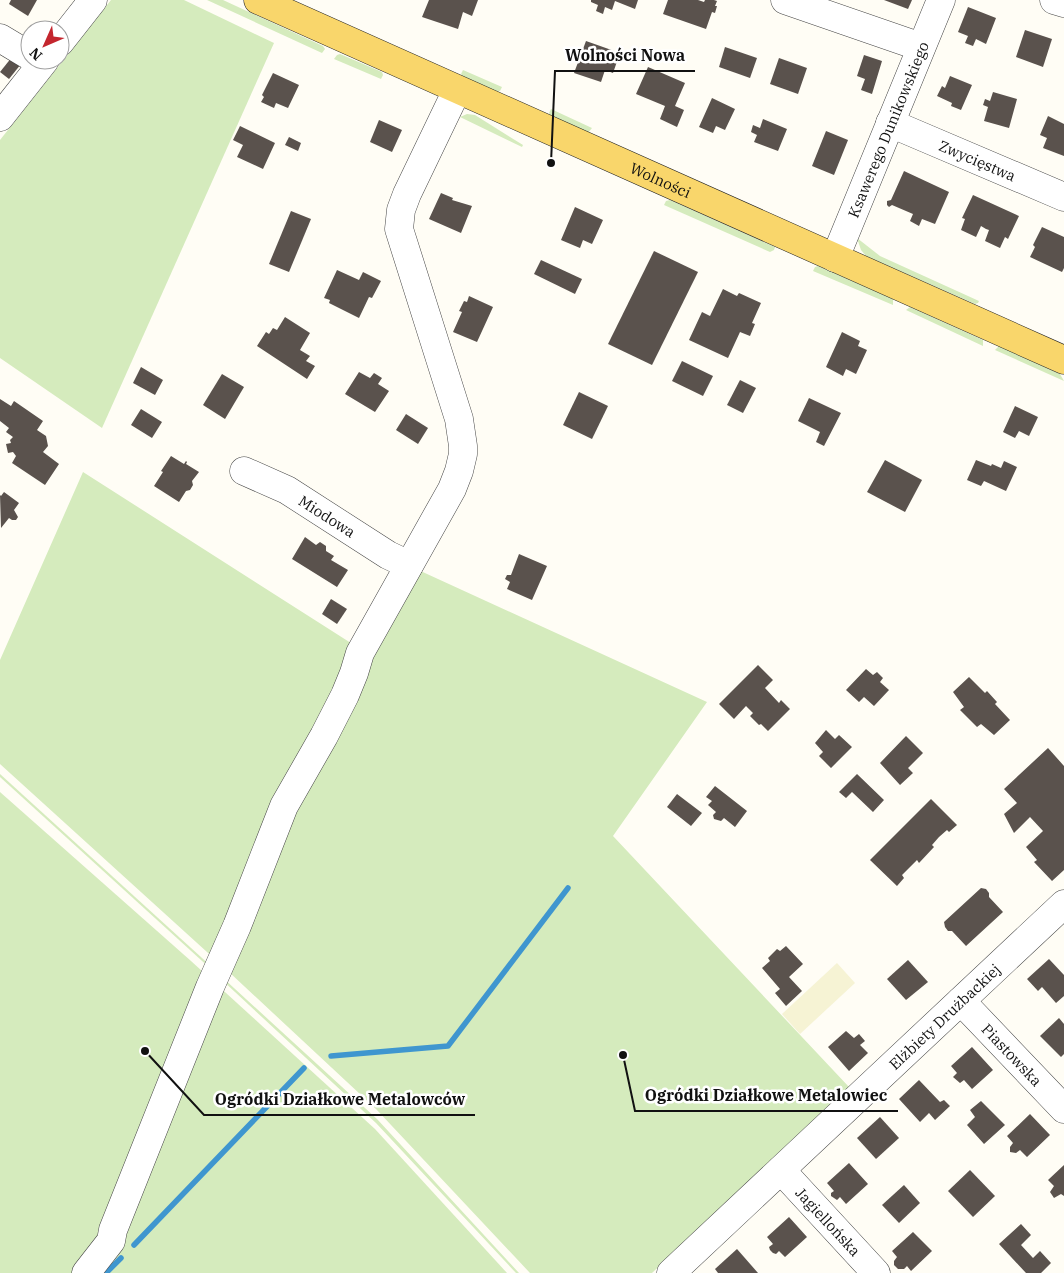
<svg xmlns="http://www.w3.org/2000/svg" width="1064" height="1273" font-family="'IBM Plex Serif',serif">
<style>
.farmland{fill:#f6f3d4}
.green{fill:#d5ebbd}
.lines{fill:none;stroke-linecap:round;stroke-linejoin:round}
.stream{stroke:#3f96cf;stroke-width:5.5}
.building{fill:#5a524d}
.minor-casing{stroke:#444;stroke-width:29}
.major-casing{stroke:#222;stroke-width:29}
.minor{stroke:#fff;stroke-width:28}
.major{stroke:#f9d66b;stroke-width:28}
.labels{text-anchor:middle;dominant-baseline:central;stroke-width:5;stroke-linejoin:round;paint-order:stroke}
.street-label{font-size:15px;fill:#111;stroke:#fff}
.leader{fill:none;stroke:#111;stroke-width:2}
.callout-dot{fill:#111;stroke:#fff;stroke-width:2}
.callout-label{font-size:16px;text-anchor:middle;font-weight:bold;fill:#111;stroke:#fff;stroke-width:5;stroke-linejoin:round;paint-order:stroke}
</style>
<rect width="100%" height="100%" fill="#fffdf5"/>
<!-- farmland -->
<path class="farmland" d="M837,963L855,983L800,1034L782,1014Z"/>
<!-- green -->
<g class="green">
<path d="M111,0H184L274,43L102,428L0,358V140Z"/>
<path d="M207,0H223L323,46L325,49L322,53Z"/>
<path d="M340,54L382,72L383,75L381,79L334,59L337,55Z"/>
<path d="M463,70L502,87L500,91L497,92L463,77L461,74Z"/>
<path d="M551,109L592,128L588,133L551,116L549,113Z"/>
<path d="M467,114L475,115L523,145L522,147L460,117Z"/>
<path d="M670,200L775,247L774,250L770,252L664,205L666,201Z"/>
<path d="M857,238L880,256L979,301L978,303L975,304L866,256L861,250Z"/>
<path d="M818,266L893,299V305L813,271L815,267Z"/>
<path d="M910,307L983,340V346L906,310Z"/>
<path d="M999,346L1060,374L1064,381L995,350Z"/>
<path d="M83,472L354,645L414,568L707,702L613,836L849,1087L652,1273H530L376,1109L229,972L0,764V660Z"/>
<path d="M0,774L213,968L212,970L0,777Z"/>
<path d="M0,792L191,961L375,1129L507,1273H0Z"/>
<path d="M222,977L377,1119L519,1273H516L376,1123L221,979Z"/>
</g>
<g class="lines">
<!-- stream -->
<g class="stream">
<path d="M331,1056L448,1046L568,888"/>
<path d="M134,1245L304,1068"/>
<path d="M106,1273L121,1258"/>
</g>
</g>
<!-- building -->
<g class="building">
<path d="M11,0H37L28,16L9,4Z"/>
<path d="M429,0H478L472,16L463,12L458,29L422,17Z"/>
<path d="M591,0H638L635,9L615,1L612,10L605,7L603,14L596,11L598,5L591,2Z"/>
<path d="M668,0H698L704,2L705,0H714L717,1L715,6H717L715,13L712,12L706,29L663,14Z"/>
<path d="M884,0H912L908,9Z"/>
<path d="M968,7L996,18L986,44L976,39L973,46L965,43L968,36L958,32Z"/>
<path d="M1025,30L1052,39L1043,67L1016,57Z"/>
<path d="M586,41L620,53L613,73L605,70L601,82L574,73Z"/>
<path d="M725,47L757,58L750,78L719,67Z"/>
<path d="M864,55L882,61L872,94L861,90L865,79L857,76Z"/>
<path d="M12,57L21,64L9,79L0,72Z"/>
<path d="M779,58L807,68L798,94L770,84Z"/>
<path d="M648,67L685,83L675,106L684,110L677,127L660,119L665,106L636,94Z"/>
<path d="M273,73L299,85L288,108L276,103L274,108L261,102L264,97L262,95Z"/>
<path d="M950,76L972,85L961,110L951,106L952,103L937,96L942,86L945,88Z"/>
<path d="M993,92L1017,99L1009,128L984,121L988,107L983,105L985,99L990,101Z"/>
<path d="M712,98L735,109L725,130L716,126L713,133L699,127Z"/>
<path d="M1048,116L1064,124V156L1043,148L1047,138L1040,135Z"/>
<path d="M763,119L787,129L778,151L754,142L757,135L751,132L753,125L760,128Z"/>
<path d="M379,120L402,130L392,152L370,142Z"/>
<path d="M240,126L275,143L263,169L237,157L243,145L233,140Z"/>
<path d="M826,131L848,140L834,175L812,166Z"/>
<path d="M289,137L301,143L298,151L285,145Z"/>
<path d="M904,171L949,192L935,224L922,219L919,226L910,221L913,214L892,205L889,207L887,205V201L891,200Z"/>
<path d="M441,193L453,198L452,200L472,206L461,233L429,219Z"/>
<path d="M973,195L1019,216L1008,239L1005,237L1000,248L985,241L989,230L986,229L981,226L976,237L961,230L965,219L962,218Z"/>
<path d="M575,207L603,220L592,244L583,240L580,248L561,240Z"/>
<path d="M291,211L311,219L289,272L269,264Z"/>
<path d="M1042,227L1064,237V268L1062,272L1030,257L1035,247L1033,245Z"/>
<path d="M654,251L698,272L652,365L608,344Z"/>
<path d="M541,260L582,279L575,294L534,274Z"/>
<path d="M337,270L359,280L363,272L381,281L372,298L369,297L359,318L329,303L330,300L324,298Z"/>
<path d="M723,289L737,296L739,293L761,303L752,323L755,324L750,336L740,332L728,358L689,340L702,312L710,316Z"/>
<path d="M469,296L493,307L477,342L453,332L462,312L459,311L464,301L467,302Z"/>
<path d="M285,317L310,333L300,350L310,356L306,361L315,366L307,379L257,346L266,332L269,334L273,328L277,330Z"/>
<path d="M842,332L860,341L858,346L867,350L856,374L846,369L843,376L826,367Z"/>
<path d="M682,361L713,376L703,396L672,381Z"/>
<path d="M141,367L163,380L155,395L133,383Z"/>
<path d="M359,372L370,378L374,373L382,378L378,384L389,391L375,412L345,394Z"/>
<path d="M222,374L244,387L225,419L203,405Z"/>
<path d="M740,380L756,388L743,413L727,405Z"/>
<path d="M579,392L608,406L592,439L563,425Z"/>
<path d="M809,398L841,413L824,446L816,442L820,432L798,421Z"/>
<path d="M0,399L11,406L14,401L43,421L37,430L46,436L48,446L43,452L59,464L45,485L12,463L16,456L13,452L8,453L6,444L11,443L10,440L13,437L6,432L9,428L0,421Z"/>
<path d="M1015,406L1038,417L1029,436L1019,431L1015,438L1003,432Z"/>
<path d="M141,409L162,422L152,438L131,425Z"/>
<path d="M406,414L428,428L418,444L396,430Z"/>
<path d="M171,456L184,464L186,461L187,462L186,464L199,472L192,481L193,485L190,490L186,491L179,502L154,486L163,472L161,471Z"/>
<path d="M885,460L922,480L905,512L867,492Z"/>
<path d="M976,460L991,466L992,464L1001,468L1004,461L1017,467L1006,491L984,481L981,486L967,480Z"/>
<path d="M4,492L19,503L14,510L18,517L16,520H12L9,518L1,528L0,495L1,496Z"/>
<path d="M305,537L316,545L320,542L326,546V551L334,556L331,560L348,570L337,587L292,559Z"/>
<path d="M519,554L547,566L532,600L507,589L510,582L505,579L507,575H511Z"/>
<path d="M331,599L347,609L337,624L322,614Z"/>
<path d="M758,665L773,680L765,688L779,703L781,700L790,709L768,731L761,724L759,725L750,716L753,713L746,706L734,719L719,704Z"/>
<path d="M866,669L873,675L877,672L883,678L880,682L889,690L874,706L864,697L859,702L846,690Z"/>
<path d="M969,677L985,693L987,691L997,702L995,704L1010,720L994,735L981,724L977,727L960,710L964,707L953,692Z"/>
<path d="M826,730L835,739L839,735L852,747L831,768L819,756L823,752L815,743Z"/>
<path d="M906,736L923,753L908,768L913,773L900,785L880,763Z"/>
<path d="M1048,748L1064,766V870L1052,881L1034,862L1037,860L1026,847L1043,831L1030,817L1014,833L1004,814L1017,803L1004,789Z"/>
<path d="M857,774L884,800L873,812L852,792L846,798L839,792Z"/>
<path d="M715,786L747,811L735,827L724,818L721,821L714,819L713,815L716,812L708,805L712,801L706,797Z"/>
<path d="M677,794L702,813L691,826L667,807Z"/>
<path d="M931,799L957,825L949,832L947,830L939,837L932,845L934,847L919,863L917,860L902,875L904,878L897,886L870,860Z"/>
<path d="M981,888L986,889L989,893V897L1003,912L966,946L952,931H948L945,927L944,922Z"/>
<path d="M786,946L803,964L789,977L802,991L786,1006L775,993L780,989L762,968L770,961L768,958L777,949L780,951Z"/>
<path d="M1049,959L1064,975V996L1056,1003L1042,987L1038,991L1027,979Z"/>
<path d="M908,960L928,982L906,1000L887,979Z"/>
<path d="M1059,1018L1064,1024V1054L1061,1057L1040,1036Z"/>
<path d="M846,1031L854,1038L859,1034L865,1041L860,1045L868,1053L849,1071L828,1047Z"/>
<path d="M972,1047L993,1070L972,1089L964,1080L960,1083L953,1077L957,1073L951,1066Z"/>
<path d="M919,1080L940,1102L944,1100L950,1106L935,1120L929,1113L920,1122L899,1099Z"/>
<path d="M981,1101L1005,1125L984,1144L967,1125L975,1117L970,1110Z"/>
<path d="M1030,1114L1050,1135L1027,1157L1020,1150L1016,1153L1010,1152V1147L1013,1143L1007,1136Z"/>
<path d="M880,1117L899,1138L876,1159L857,1138Z"/>
<path d="M849,1163L868,1184L846,1204L840,1197L837,1200L831,1196V1193L834,1191L827,1183Z"/>
<path d="M1064,1165V1196L1061,1194L1054,1198L1050,1192L1054,1186L1048,1180Z"/>
<path d="M970,1170L995,1196L973,1217L948,1191Z"/>
<path d="M904,1185L920,1203L899,1223L882,1205Z"/>
<path d="M789,1217L807,1237L785,1257L779,1251L776,1254L773,1253L770,1250L769,1247L773,1244L767,1237Z"/>
<path d="M1021,1224L1031,1235L1021,1245L1033,1258L1040,1251L1051,1263L1041,1273H1026L999,1244Z"/>
<path d="M913,1232L932,1251L911,1271L907,1266L904,1269H898L894,1265V1261L897,1257L892,1251Z"/>
<path d="M737,1249L758,1273H718L715,1269Z"/>
</g>
<g class="lines">
<!-- minor casing -->
<g class="minor-casing">
<g id="minor">
<path d="M785,0L921,47"/>
<path d="M1054,0L1064,3"/>
<path d="M0,38L30,56"/>
<path d="M60,42L93,0"/>
<path d="M0,117L45,60"/>
<path id="s1" d="M890,123L1064,197"/>
<path id="s2" d="M835,258L941,0"/>
<path id="s3" d="M244,471L287,490L388,555L409,565"/>
<path id="s4" d="M961,1001L1064,1109"/>
<path id="s5" d="M781,1170L876,1273"/>
<path d="M86,1273L111,1241L113,1230L210,987L237,926L284,806L324,736L345,695L354,673L360,653L452,489L459,471L463,454V446L459,419L399,229L401,210L407,194L457,90"/>
<path id="s6" d="M671,1273L1064,904"/>
</g>
</g>
<!-- major casing -->
<g class="major-casing">
<g id="major">
<path id="s7" d="M258,0L1064,360"/>
</g>
</g>
<!-- minor -->
<use href="#minor" class="minor"/>
<!-- major -->
<use href="#major" class="major"/>
</g>
<g class="labels">
<!-- street labels -->
<g class="street-label">
<text stroke="none"><textPath href="#s2" startOffset="139">Ksawerego Dunikowskiego</textPath></text>
<text stroke="none"><textPath href="#s1" startOffset="95">Zwycięstwa</textPath></text>
<text stroke="none"><textPath href="#s7" startOffset="441">Wolności</textPath></text>
<text stroke="none"><textPath href="#s3" startOffset="95">Miodowa</textPath></text>
<text stroke="none"><textPath href="#s6" startOffset="375">Elżbiety Drużbackiej</textPath></text>
<text stroke="none"><textPath href="#s4" startOffset="74">Piastowska</textPath></text>
<text stroke="none"><textPath href="#s5" startOffset="70">Jagiellońska</textPath></text>
</g>
</g>
<!-- callouts -->
<path class="leader" d="M551 163L555 71H695M623 1055L635 1111H898M145 1051L204 1115H475"/>
<g class="callout-dot">
<circle cx="551" cy="163" r="5"/>
<circle cx="623" cy="1055" r="5"/>
<circle cx="145" cy="1051" r="5"/>
</g>
<g class="callout-label">
<text x="625" y="61">Wolności Nowa</text>
<text x="766" y="1101">Ogródki Działkowe Metalowiec</text>
<text x="340" y="1105">Ogródki Działkowe Metalowców</text>
</g>
<!-- north arrow -->
<g transform="translate(45 45) rotate(225)"><circle r="24" fill="#ffffff" stroke="#a0a0a0"/>
<path d="M0-4L9 19L0 12L-9 19Z" fill="#c4262e"/>
<text y="-8" font-size="14" font-weight="bold" text-anchor="middle" fill="#111111">N</text>
</g>
</svg>
